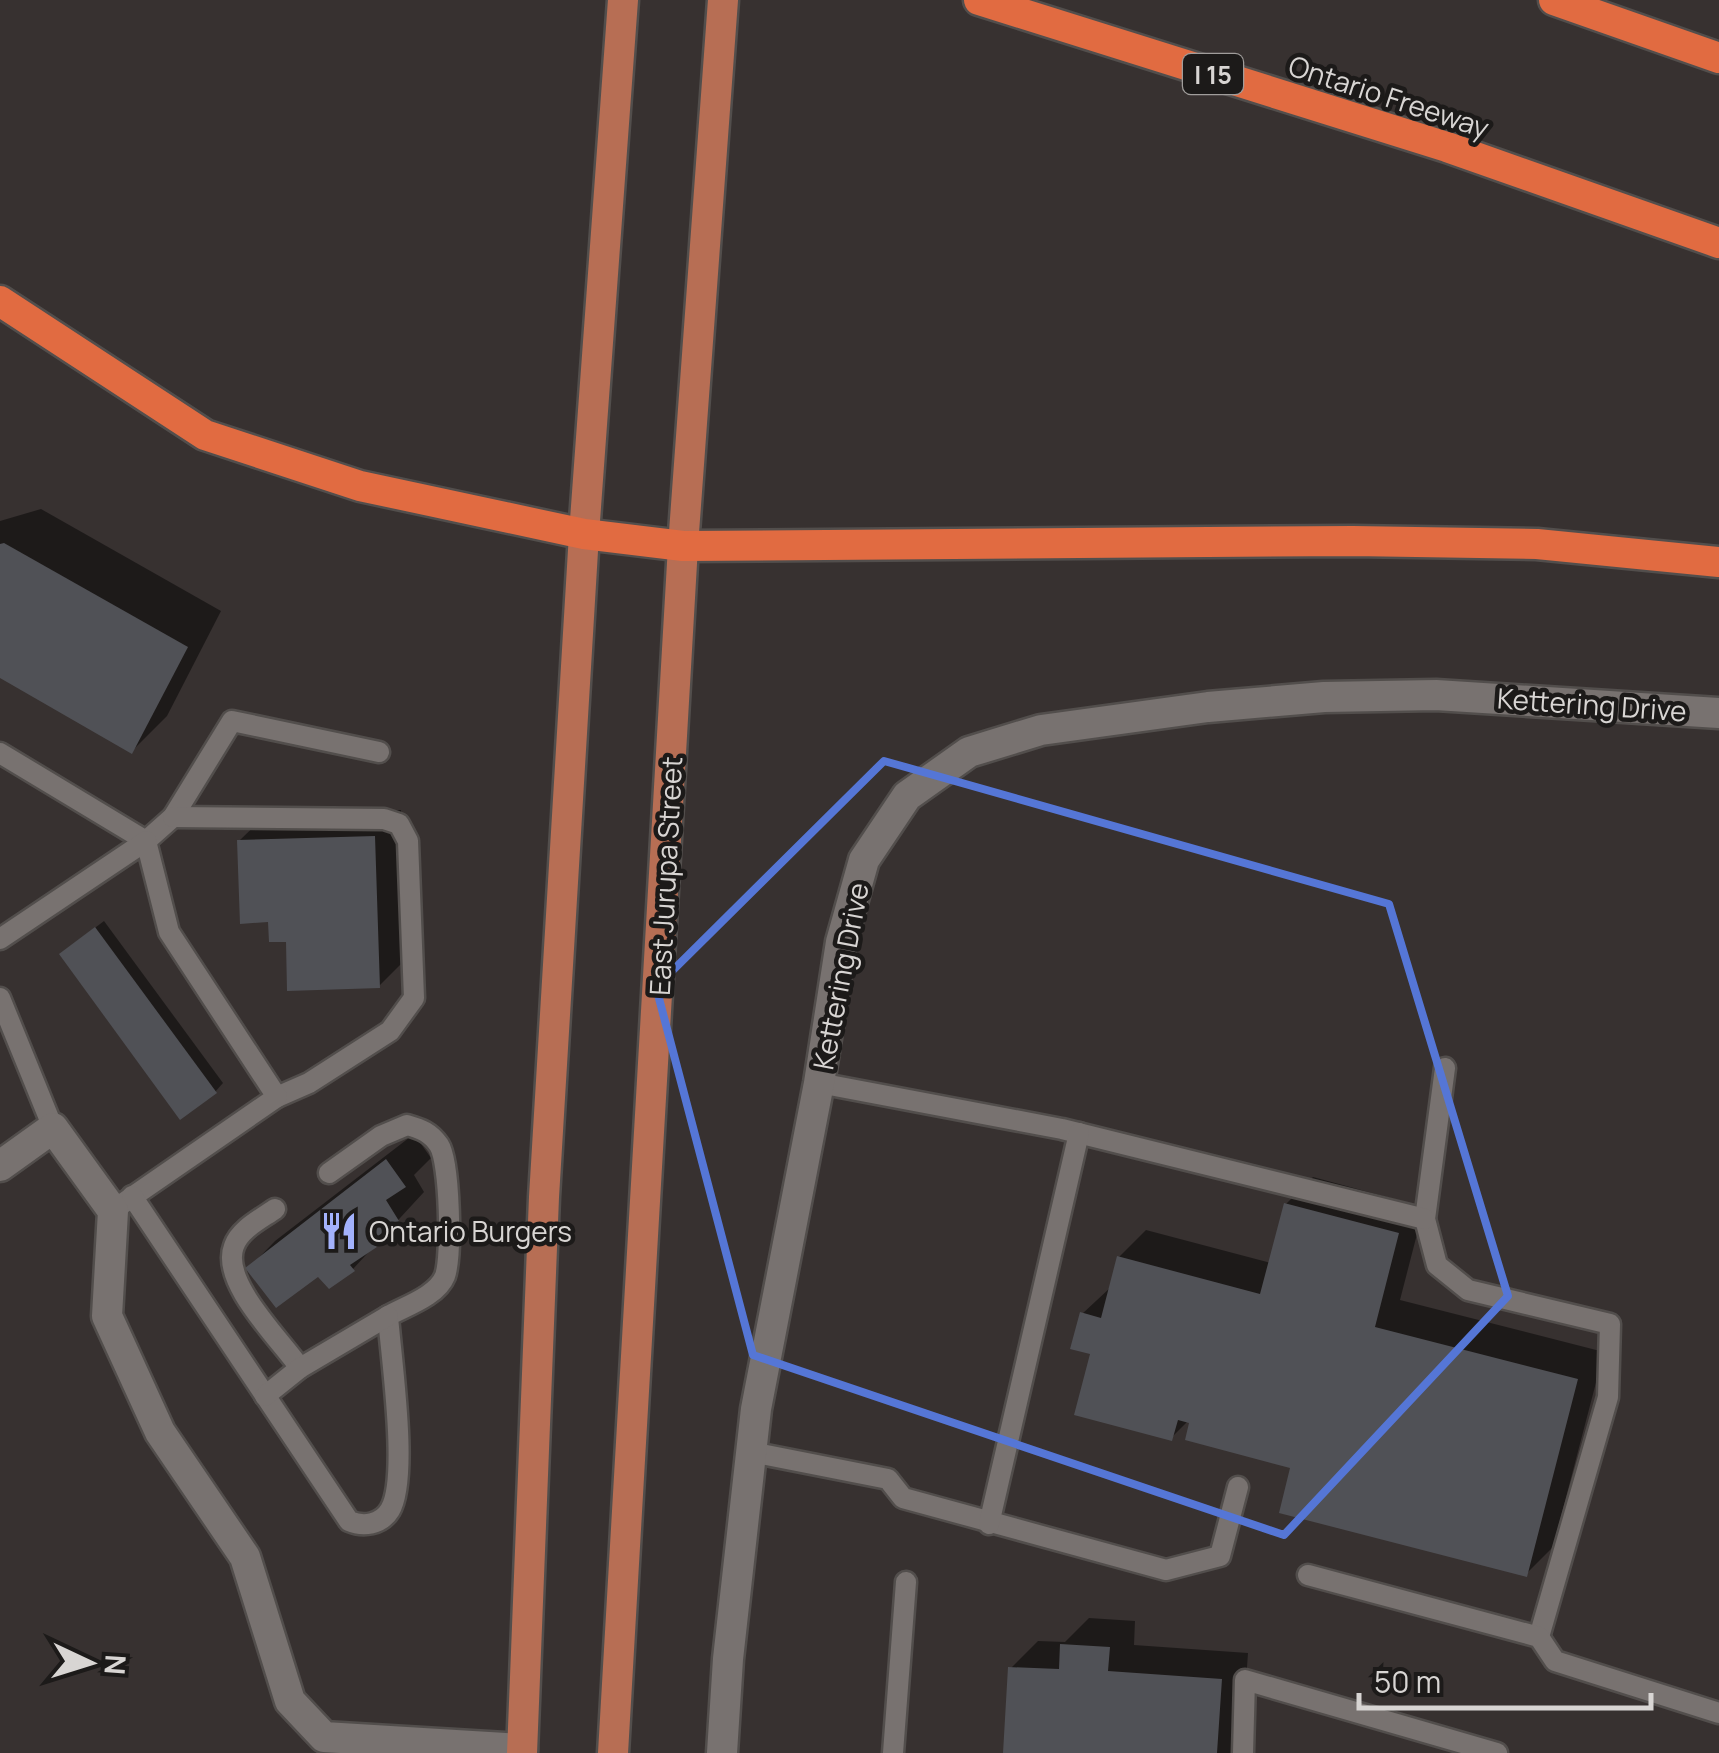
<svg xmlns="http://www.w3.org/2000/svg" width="1719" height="1753" font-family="Manrope,sans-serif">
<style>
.shadow{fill:#0007}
.building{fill:#505156}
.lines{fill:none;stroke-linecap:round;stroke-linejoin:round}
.lane-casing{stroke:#524e4c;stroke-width:25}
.street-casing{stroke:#524e4c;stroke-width:35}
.primary-casing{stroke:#524e4c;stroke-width:35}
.highway-casing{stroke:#524e4c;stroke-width:35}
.lane{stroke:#787270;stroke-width:20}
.street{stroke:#787270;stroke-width:30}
.primary{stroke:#b76e54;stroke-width:30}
.highway{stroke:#e16b41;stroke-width:30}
.marked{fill:none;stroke:#5576d6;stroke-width:8;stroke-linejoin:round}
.labels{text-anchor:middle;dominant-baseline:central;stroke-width:9;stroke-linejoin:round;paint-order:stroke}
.shield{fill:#1c1a19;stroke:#a09d9b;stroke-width:2.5}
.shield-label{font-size:25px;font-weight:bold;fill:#d8d5d3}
.street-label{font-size:28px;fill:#d8d5d3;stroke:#1c1a19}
.poi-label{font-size:28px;fill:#d8d5d3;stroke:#1c1a19;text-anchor:start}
</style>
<rect width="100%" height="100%" fill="#373130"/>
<!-- shadow -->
<g class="shadow">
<path d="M41,509L221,611L167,716L132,751L0,675V521Z"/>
<path d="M401,810L406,959L379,986L289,939L271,920L239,841L267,814Z"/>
<path d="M104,921L223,1083L215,1092L71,946Z"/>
<path d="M414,1134L431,1158L414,1175L424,1192L353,1269L319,1274L249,1268L275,1241Z"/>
<path d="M1313,1177L1424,1207L1400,1300L1604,1352L1553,1547L1526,1574L1294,1467L1194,1415L1171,1438L1093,1352L1082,1314L1111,1287L1119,1257L1146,1230L1271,1263L1286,1204Z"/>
<path d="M1089,1618L1135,1621L1134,1645L1248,1653L1241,1753H1005L1011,1668L1038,1641L1065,1642Z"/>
</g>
<!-- building -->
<g class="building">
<path d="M4,543L188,647L132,754L0,678V544Z"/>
<path d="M375,836L380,988L287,991L286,942H269L268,922L240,924L237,840Z"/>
<path d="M95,927L217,1093L180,1120L59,954Z"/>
<path d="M386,1159L406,1187L386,1200L399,1221L371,1241L377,1247L350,1265L355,1271L329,1289L318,1277L276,1308L245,1268Z"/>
<path d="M1284,1203L1399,1233L1375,1327L1578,1379L1527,1577L1279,1513L1290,1468L1185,1440L1189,1423L1178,1420L1172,1441L1074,1415L1090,1354L1070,1349L1080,1312L1101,1318L1117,1256L1260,1294Z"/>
<path d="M1060,1644L1110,1647L1108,1671L1222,1679L1217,1753H1003L1008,1667L1059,1669Z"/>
</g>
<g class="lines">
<!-- lane casing -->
<g class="lane-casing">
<g id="lane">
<path d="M0,753L146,841L173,817L232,721L379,752"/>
<path d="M173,817L384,819L399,824L408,841L414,998L390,1031L309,1083L277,1097"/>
<path d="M0,939L146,841L169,932L277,1097L122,1204"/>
<path d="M0,998L53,1128"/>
<path d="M1445,1068L1425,1219L1437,1265L1468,1290L1610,1324L1608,1397L1539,1637"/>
<path d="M819,1083L1062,1129L1425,1219"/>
<path d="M132,1196L349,1521C363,1527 381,1525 390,1510C409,1478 391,1358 388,1316C406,1306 437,1296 445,1276C452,1256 450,1162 439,1145C430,1132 421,1129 407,1125L381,1136L329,1173"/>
<path d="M275,1209C261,1219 240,1229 234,1246C220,1282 280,1339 300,1368"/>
<path d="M265,1396L300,1368L388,1316"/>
<path d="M751,1452L888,1479L903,1498L1166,1570L1220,1556L1238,1487"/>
<path d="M989,1524L1079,1133"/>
<path d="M1308,1575L1539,1637L1555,1661L1719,1713"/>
<path d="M893,1753L906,1582"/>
<path d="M1243,1753L1245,1680L1497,1753"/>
</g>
</g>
<!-- street casing -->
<g class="street-casing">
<g id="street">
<path d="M0,1166L53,1128L113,1211L107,1316L160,1432L245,1557L290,1701L324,1737L522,1749"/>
<path d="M722,1753L728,1659L756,1409L819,1083L841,942L864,860L907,796L969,752L1041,730L1208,707L1324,697L1436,695L1719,713"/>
</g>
</g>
<!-- primary casing -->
<g class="primary-casing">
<g id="primary">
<path d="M522,1753L544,1197L584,534L623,0"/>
<path d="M613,1753L683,546L723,0"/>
</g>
</g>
<!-- highway casing -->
<g class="highway-casing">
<g id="highway">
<path d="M979,0L1447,147L1719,243"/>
<path d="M1554,0L1719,58"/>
<path d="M0,301L205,435L360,486L584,534L683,546L1353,541L1537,544L1719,562"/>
</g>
</g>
<!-- lane -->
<use href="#lane" class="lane"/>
<!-- street -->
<use href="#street" class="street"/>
<!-- primary -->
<use href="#primary" class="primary"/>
<!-- highway -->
<use href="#highway" class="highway"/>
</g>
<!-- marked area -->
<path class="marked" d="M884,761L1389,904L1508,1296L1284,1535L753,1355L656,987Z"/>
<!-- icons -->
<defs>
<g id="restaurant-bare" transform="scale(3)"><path d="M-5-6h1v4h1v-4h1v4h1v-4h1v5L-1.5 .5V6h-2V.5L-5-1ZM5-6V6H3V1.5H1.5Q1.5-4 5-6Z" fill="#a3b2fc" stroke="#1c1a19" stroke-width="2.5" paint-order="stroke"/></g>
</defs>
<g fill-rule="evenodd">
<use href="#restaurant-bare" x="339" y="1231"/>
</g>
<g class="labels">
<!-- shield labels -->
<rect class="shield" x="1183" y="54" width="60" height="40" rx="8"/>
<g class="shield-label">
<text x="1213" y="74">I 15</text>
</g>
<!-- street labels -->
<g class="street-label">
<text transform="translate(1389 96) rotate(18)">Ontario Freeway</text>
<text transform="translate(1592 704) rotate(4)">Kettering Drive</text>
<text transform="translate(665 876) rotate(-87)">East Jurupa Street</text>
<text transform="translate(840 976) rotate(-79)">Kettering Drive</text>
</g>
<!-- poi labels -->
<g class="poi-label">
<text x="369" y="1231">Ontario Burgers</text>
</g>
</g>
<!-- north arrow -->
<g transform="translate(90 1663) rotate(94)" stroke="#1c1a19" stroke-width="8" paint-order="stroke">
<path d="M0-8L18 38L0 25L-18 38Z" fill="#d8d5d3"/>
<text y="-15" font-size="28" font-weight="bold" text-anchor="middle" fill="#d8d5d3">N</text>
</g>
<!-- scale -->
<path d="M1359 1693v15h292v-15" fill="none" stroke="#d8d5d3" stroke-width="5"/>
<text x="1374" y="1693" font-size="30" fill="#d8d5d3" stroke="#1c1a19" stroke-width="8" paint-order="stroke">50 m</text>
</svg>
